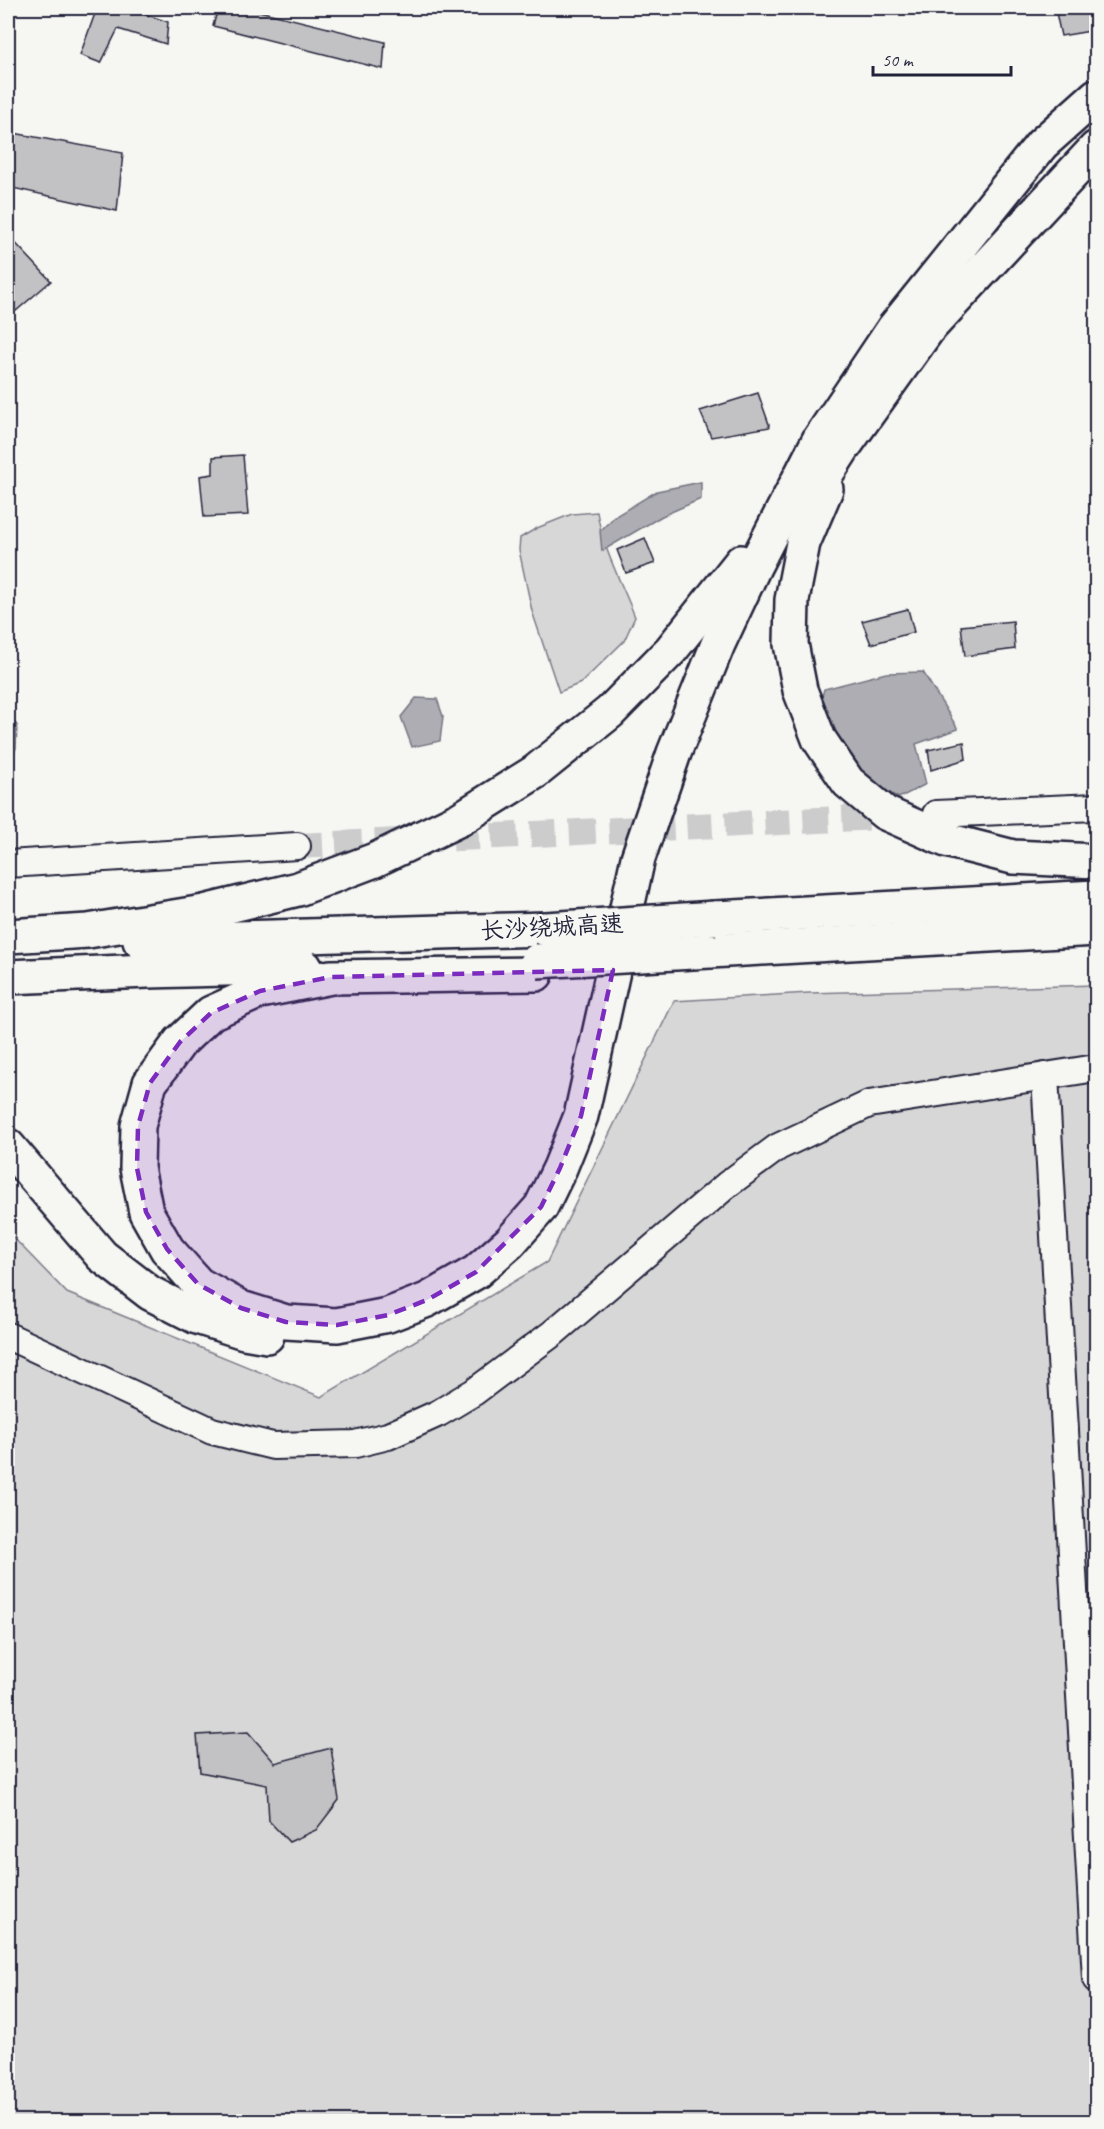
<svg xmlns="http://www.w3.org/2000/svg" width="1104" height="2129" font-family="Caveat,'LXGW WenKai TC',sans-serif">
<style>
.green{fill:#d7d7d7;stroke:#7c7c89;stroke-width:1.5}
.water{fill:#adadb3;stroke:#757583;stroke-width:1.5}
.building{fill:#c2c2c4;stroke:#22223b;stroke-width:1.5}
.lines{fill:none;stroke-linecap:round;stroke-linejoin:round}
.minor-tunnel{stroke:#cccccd;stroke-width:26;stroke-dasharray:26 13;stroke-linecap:butt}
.minor-casing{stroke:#22223b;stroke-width:30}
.highway-casing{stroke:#22223b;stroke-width:38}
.minor{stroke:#f6f6f2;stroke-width:26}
.highway{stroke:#f6f6f2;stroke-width:33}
.highway-bridge-casing{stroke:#22223b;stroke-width:38;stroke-linecap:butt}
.highway-bridge{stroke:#f6f6f2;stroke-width:33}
.marked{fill:#7b2cbf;fill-opacity:0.2;stroke:#7b2cbf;stroke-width:4.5;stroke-dasharray:12 8;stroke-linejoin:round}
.labels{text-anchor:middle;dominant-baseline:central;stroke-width:4.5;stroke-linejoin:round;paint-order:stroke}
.street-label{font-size:24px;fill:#22223b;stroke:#f6f6f2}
</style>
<rect width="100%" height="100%" fill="#f6f6f2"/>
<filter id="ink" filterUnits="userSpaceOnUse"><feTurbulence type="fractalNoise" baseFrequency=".0167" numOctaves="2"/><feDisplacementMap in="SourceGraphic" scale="12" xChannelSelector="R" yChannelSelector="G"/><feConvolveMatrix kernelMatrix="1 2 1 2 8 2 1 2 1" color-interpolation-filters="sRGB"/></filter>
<g filter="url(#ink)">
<!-- green -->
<g class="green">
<path d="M597,512C603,550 621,581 635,617L624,641L581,683L559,692L532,611L519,550L520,538L537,528L572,514Z"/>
<path d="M1096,985V2121H8V1232L67,1293L321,1397L547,1262L674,1001L809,993Z"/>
</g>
<!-- water -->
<g class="water">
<path d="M701,482V499L662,516L602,551L600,531L614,517L657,491Z"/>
<path d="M923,672L958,729L916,744L926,784L899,798L867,780L835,736L820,704L824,689L886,673Z"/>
<path d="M416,698L437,699L443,716L440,741L412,747L401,717Z"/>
<path d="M8,716L17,725L16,748L8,766Z"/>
</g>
<!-- building -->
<g class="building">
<path d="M97,8H127L168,22L166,44L118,29L101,63L80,55Z"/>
<path d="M218,8H247L385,42L383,69L213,26Z"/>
<path d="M1055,8H1096V30L1061,36Z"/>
<path d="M8,132L123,153L117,211L8,187Z"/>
<path d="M8,235L51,281L16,311L8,304Z"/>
<path d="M758,393L770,427L711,437L700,411Z"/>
<path d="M243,455L248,515L204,517L200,476L213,474V457Z"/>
<path d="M645,538L655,563L626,573L617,550Z"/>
<path d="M908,609L914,632L871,644L862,621Z"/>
<path d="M1013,621L1015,649L965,656L961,626Z"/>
<path d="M964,742L966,759L931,770L928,750Z"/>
<path d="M248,1732L275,1763L331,1748L339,1800L316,1830L289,1842L269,1821L267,1785L200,1772L197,1735Z"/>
</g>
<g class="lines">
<!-- minor-tunnel -->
<path class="minor-tunnel" d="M297,846L899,816"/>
<!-- minor casing -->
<g class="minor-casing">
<g id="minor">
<path d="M936,814L1096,807"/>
<path d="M8,864L297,846"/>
<path d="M1045,1076L1096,1979"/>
<path d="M8,1336L212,1431L273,1446L355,1444L388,1436L439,1413L474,1392L553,1333L728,1184L778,1147L869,1104L1096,1068"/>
</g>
</g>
<!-- highway casing -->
<g class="highway-casing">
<g id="highway">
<path d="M826,489L803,543L792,600L791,644L800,690L819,739L848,782L885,813L946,840L1013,857L1096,861"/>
<path d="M805,507L843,448L928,329L1096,148"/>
<path d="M715,918L1096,897"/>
<path d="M8,936L88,931L204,912L298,889L375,860L460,819L535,772L610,712L671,650L741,562"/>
<path d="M140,941L546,929"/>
<path d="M710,951L1096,929"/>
<path d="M536,974L331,977L260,991L211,1013L180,1042L150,1083L138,1126L137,1168L146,1212L167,1249L198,1284L241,1308L286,1322L337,1325L388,1315L427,1300L476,1272L510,1242L541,1207L560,1168L581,1116L638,858L674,753L718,644L754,567L819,440L894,328L1042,144L1096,96"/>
<path d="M8,977L148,971L305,967"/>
<path d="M8,1146L102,1256L150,1293L197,1317L244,1332L267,1336"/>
</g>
</g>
<!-- minor -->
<use href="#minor" class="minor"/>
<!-- highway -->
<use href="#highway" class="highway"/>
<!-- highway-bridge casing -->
<g class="highway-bridge-casing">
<g id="highway-bridge">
<path d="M546,929L715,918"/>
<path d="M537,961L710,951"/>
</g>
</g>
<!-- highway-bridge -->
<use href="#highway-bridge" class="highway-bridge"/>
</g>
</g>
<!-- marked area -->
<path class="marked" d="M613,970L581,1116L560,1168L541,1207L476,1272L427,1300L388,1315L337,1325L286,1322L241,1308L198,1284L167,1249L146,1212L137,1168L138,1126L150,1083L180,1042L211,1013L260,991L331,977Z"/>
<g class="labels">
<!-- street labels -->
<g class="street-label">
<text transform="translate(552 927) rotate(-3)">长沙绕城高速</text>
</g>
</g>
<!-- margin -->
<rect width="1104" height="2129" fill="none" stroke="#f6f6f2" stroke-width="30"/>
<rect x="15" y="15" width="1074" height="2099" fill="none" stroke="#22223b" stroke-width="2" filter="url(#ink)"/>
<!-- scale -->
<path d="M873 66v9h138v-9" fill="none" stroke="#22223b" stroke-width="3"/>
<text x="882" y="66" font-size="18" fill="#22223b" stroke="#f6f6f2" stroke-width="4.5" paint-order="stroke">50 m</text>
</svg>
